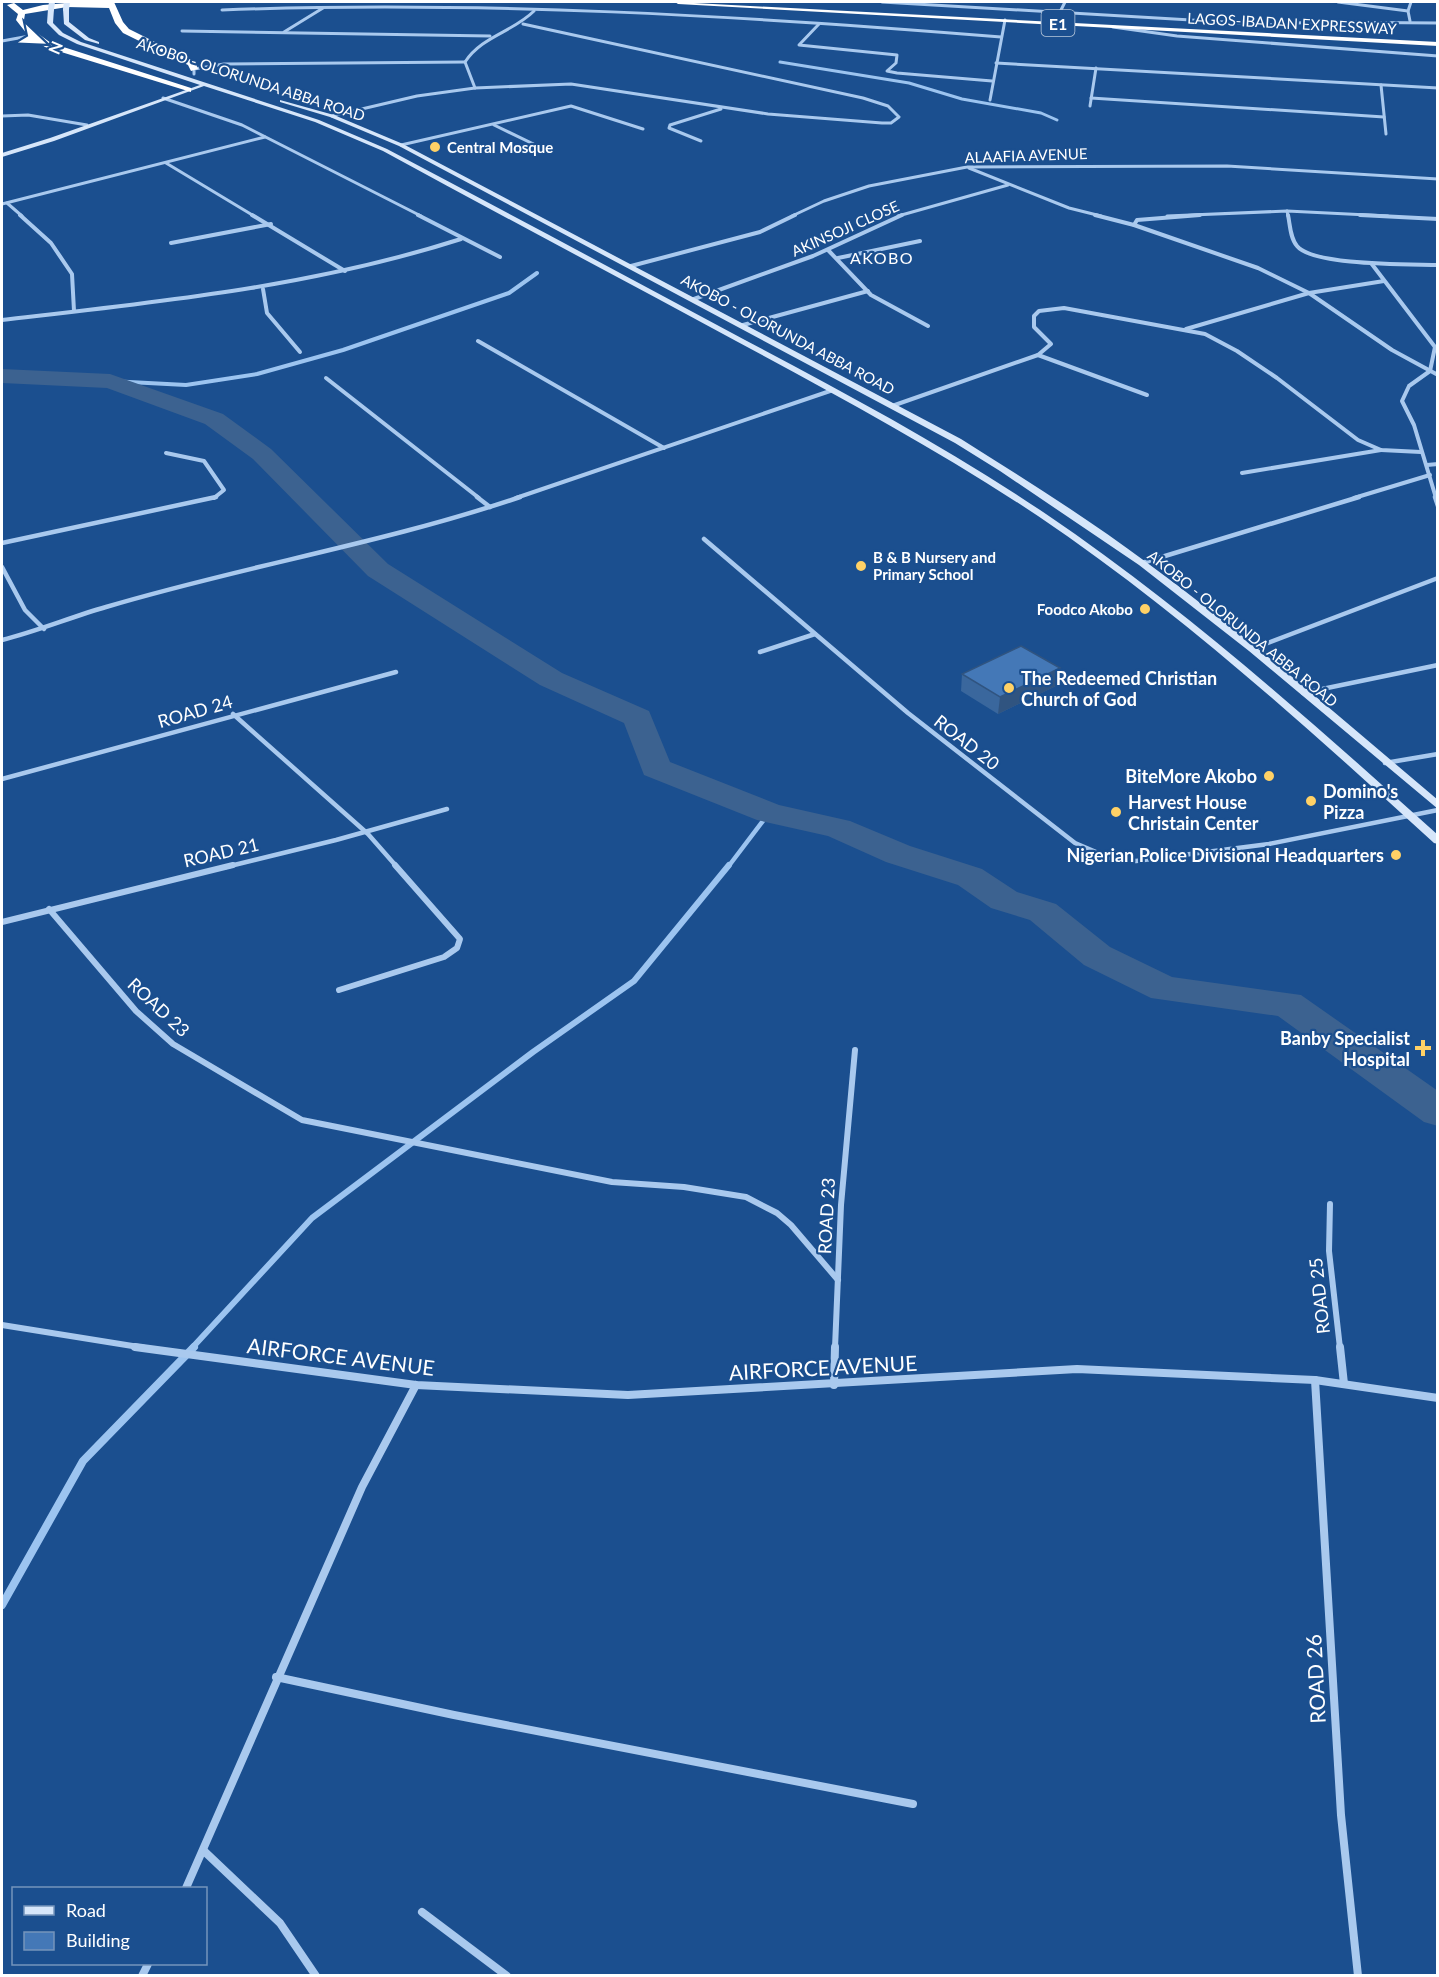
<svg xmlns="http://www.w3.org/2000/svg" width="1439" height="1977" font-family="Lato,sans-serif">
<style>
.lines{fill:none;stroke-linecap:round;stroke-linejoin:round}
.stream-far4{stroke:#9cc4f0;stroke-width:3}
.stream-far3{stroke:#9cc4f0;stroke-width:4}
.stream-far2{stroke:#9cc4f0;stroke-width:4.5}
.stream-far1{stroke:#9cc4f0;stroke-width:6}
.stream{stroke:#9cc4f0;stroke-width:8}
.river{fill:#3c6290;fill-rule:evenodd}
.street-far4{stroke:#a9c9ee;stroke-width:3}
.street-far3{stroke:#a9c9ee;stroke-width:4}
.street-far2{stroke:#a9c9ee;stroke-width:4.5}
.street-far1{stroke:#a9c9ee;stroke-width:6}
.street{stroke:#a9c9ee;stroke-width:8}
.secondary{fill:#d6e6fa;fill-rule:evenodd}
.highway{fill:#fff;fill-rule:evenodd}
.secondary-bridge{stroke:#d6e6fa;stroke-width:6}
.wall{fill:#3a679d}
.shaded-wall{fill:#305480}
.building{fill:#4478b7;stroke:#305480;stroke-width:1.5}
.poi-dot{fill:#ffd166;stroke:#1b4f8f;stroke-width:2}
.labels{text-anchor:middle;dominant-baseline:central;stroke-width:4.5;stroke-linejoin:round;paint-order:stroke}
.far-street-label{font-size:15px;fill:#fff;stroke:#1b4f8f}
.far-poi-label{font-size:15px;font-weight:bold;fill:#fff;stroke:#1b4f8f;text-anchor:start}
.shield{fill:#1b4f8f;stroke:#bbcadd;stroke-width:1.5}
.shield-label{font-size:16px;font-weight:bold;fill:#fff}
.far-neighbourhood-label{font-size:16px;letter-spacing:1.5px;fill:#fff;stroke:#1b4f8f}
.poi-label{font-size:18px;font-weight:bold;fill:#fff;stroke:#1b4f8f;text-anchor:start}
.street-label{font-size:18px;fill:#fff;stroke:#1b4f8f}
.near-street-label{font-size:21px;fill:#fff;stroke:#1b4f8f}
</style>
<rect width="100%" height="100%" fill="#1b4f8f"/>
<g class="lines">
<!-- stream-far4 -->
<path class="stream-far4" d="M780,62L909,83L962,99L1041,113L1057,120"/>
<!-- stream-far3 -->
<path class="stream-far3" d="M110,381L186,385L257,374L343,350L509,293L537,273"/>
<!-- stream-far2 -->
<path class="stream-far2" d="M728,867L769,813"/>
<!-- stream-far1 -->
<path class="stream-far1" d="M192,1348L312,1218L533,1052L634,981L729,865"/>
<!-- stream -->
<path class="stream" d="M2,1605L83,1461L194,1347"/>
<!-- river -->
<path class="river" d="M2,369L110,374L223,414L271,449L388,564L562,673L649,711L670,762L779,805L850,821L910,846L982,869L1017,892L1056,904L1110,947L1172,977L1301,995L1438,1091V1126L1424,1122L1278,1016L1151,998L1084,965L1030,920L991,908L958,885L886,862L828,836L757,820L644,775L624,723L540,685L368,576L253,459L205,424L107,388L2,383Z"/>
<!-- street-far4 -->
<g class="street-far4">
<path d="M882,2L1275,25L1310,22L1438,23"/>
<path d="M1338,2L1408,11"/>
<path d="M222,10C480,0 744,16 1001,37"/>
<path d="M1060,12L1065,2"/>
<path d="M1410,21L1408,11L1411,2"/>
<path d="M819,24L799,45L897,55L896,63L887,71L897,73L992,81"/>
<path d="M1113,27L1177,36L1438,56"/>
<path d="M182,31L490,36"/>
<path d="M284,32L323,8"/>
<path d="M2,41L35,35"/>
<path d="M996,63L1438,88"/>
<path d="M194,74V69L224,64L465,62"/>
<path d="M1381,85L1386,134"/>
<path d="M475,88L465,62C482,36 513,32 534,11"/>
<path d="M163,98L242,125L421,216"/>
<path d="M1091,98L1384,117"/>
<path d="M990,100L1005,20"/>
<path d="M1090,106L1096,68"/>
<path d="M2,116L28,115L87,125"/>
<path d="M332,116L417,96L475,88L571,84L768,114L882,123H891L899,117L888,106L863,98L523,24"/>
<path d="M494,125L550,152"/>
<path d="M701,141L669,128L670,125L721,109"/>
<path d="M401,145L571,106L643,129"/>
<path d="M166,163L254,216"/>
<path d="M969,168L1069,208L1101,216"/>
<path d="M7,203L22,216"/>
<path d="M2,204L265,137"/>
<path d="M1287,211L1288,216"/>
<path d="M792,216L824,201L869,186L967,167L1227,166L1438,179"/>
<path d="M898,216L1008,185"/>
<path d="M1167,216L1287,211L1388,216"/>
</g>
<!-- street-far3 -->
<g class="street-far3">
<path d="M20,215L51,243L72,274L74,311"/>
<path d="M252,215L345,271"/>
<path d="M418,215L500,257"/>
<path d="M1095,215L1134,225L1258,268L1309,293L1392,350L1438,375"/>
<path d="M1288,215C1290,224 1290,238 1297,246C1313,266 1411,264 1438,265"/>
<path d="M1360,215L1438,219"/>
<path d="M1134,225L1137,220L1200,215"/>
<path d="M171,243L271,224"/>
<path d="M828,250L871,295L928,326"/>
<path d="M838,258L920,241"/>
<path d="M1371,263L1435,347L1430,371L1409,386L1402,401L1414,425L1436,498"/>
<path d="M631,266L760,232L795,215"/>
<path d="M263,289L267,313L300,352"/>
<path d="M694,299L813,256L902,215"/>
<path d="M2,320C158,302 311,287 461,239"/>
<path d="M743,325L868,291"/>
<path d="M1186,329L1309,293L1384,281"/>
<path d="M478,341L664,448"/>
<path d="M1038,355L1147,395"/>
<path d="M326,378L479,498"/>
<path d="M892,406L1038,355L1051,344L1034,327V316L1039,311L1064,308L1205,334L1237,351L1277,378L1358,440L1381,450L1421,452"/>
<path d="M166,453L204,461L224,490L214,498"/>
<path d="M1427,465L1438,464"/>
<path d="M1242,473L1381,450"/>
<path d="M516,498L833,390"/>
<path d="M1354,498L1430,475"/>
</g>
<!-- street-far2 -->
<g class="street-far2">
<path d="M477,497L490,507"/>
<path d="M1435,497L1438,506"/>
<path d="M704,539L908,713L1075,843L1110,858L1136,861L1269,844L1438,810"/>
<path d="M2,543L216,497"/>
<path d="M1142,563L1359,497"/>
<path d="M2,567L25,610L44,629"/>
<path d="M2,640C38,631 71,617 106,607C243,566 385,543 520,497"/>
<path d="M1252,649L1438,578"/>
<path d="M760,652L815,634"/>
<path d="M1303,693L1438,665"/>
<path d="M233,714L368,834L397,867"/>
<path d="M1385,763L1438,754"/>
<path d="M2,779L396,672"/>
<path d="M226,867L336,840L447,809"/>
</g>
<!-- street-far1 -->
<g class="street-far1">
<path d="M49,909L136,1011L173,1044L302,1120L612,1182L684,1187L746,1197L777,1213L791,1225L838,1280"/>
<path d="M2,922L233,865"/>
<path d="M339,990L444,957L457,948L460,939L395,865"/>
<path d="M1330,1204L1329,1251L1340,1348"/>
<path d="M2,1325L145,1348"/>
<path d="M835,1348L841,1205L855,1050"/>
</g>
<!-- street -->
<g class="street">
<path d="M135,1347L416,1385L628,1395L1077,1369L1315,1380L1438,1398"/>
<path d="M1340,1347L1344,1384"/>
<path d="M1315,1380L1341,1815L1358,1976"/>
<path d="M834,1385L835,1347"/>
<path d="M276,1677L454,1715L913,1804"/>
<path d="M204,1851L280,1923L316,1976"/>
<path d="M186,1888L362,1487L416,1385"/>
<path d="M422,1912L507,1976"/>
<path d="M142,1976L148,1964"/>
</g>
<!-- secondary -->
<g class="secondary">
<path d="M51,7L54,9L53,23L63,33L81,42L319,120L387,149C506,212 626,276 745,340C847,394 950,449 1046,514C1186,609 1312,722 1438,835V844L1434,843C1308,728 1180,612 1038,516C940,451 838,396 736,341C618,277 500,215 383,151L315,122L204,86L54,141L2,157V153L50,138L200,85L77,44L59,35L47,23L48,9Z"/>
<path d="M66,7L69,9V22L89,38L99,42V44L85,40L64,24L63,9Z"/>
<path d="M280,100L334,115L403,144L961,439C1023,478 1087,518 1146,562C1247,636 1342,719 1438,800V809L1249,651L1139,565L1000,471L955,443L399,146L330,117L280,102Z"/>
</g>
<!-- highway -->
<g class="highway">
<path d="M79,2H114L123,22L129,29L195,62L198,69L191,71L188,65L123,33L115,23L109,8L67,7L25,14L24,20L33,30L51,43L191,88V92L45,47L27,34L16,20L18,14L7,5L14,3L23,10L43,5Z"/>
<path d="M675,2L1438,42V46L678,4Z"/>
</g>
<!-- secondary-bridge -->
<g class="secondary-bridge">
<path d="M51,9L52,2"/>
<path d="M66,9L67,2"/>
</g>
</g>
<!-- wall -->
<path class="wall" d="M1060,668L1058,685L998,714L961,691L962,674Z"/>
<!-- shaded-wall -->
<path class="shaded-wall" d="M1060,668L1058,685L998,714L1000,697Z"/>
<!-- building -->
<path class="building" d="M1021,646L1060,668L1000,697L962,674Z"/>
<!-- markers -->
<g class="poi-dot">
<circle cx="435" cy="147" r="6"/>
<circle cx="861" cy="566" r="6"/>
<circle cx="1145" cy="609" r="6"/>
<circle cx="1009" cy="688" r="6"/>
<circle cx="1269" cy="776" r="6"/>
<circle cx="1311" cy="801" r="6"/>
<circle cx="1116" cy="812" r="6"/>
<circle cx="1396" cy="855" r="6"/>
<path d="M1420 1039h6v6h6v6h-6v6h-6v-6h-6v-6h6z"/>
</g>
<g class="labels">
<!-- far-street labels -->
<g class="far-street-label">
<text transform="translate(1292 23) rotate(3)">LAGOS-IBADAN EXPRESSWAY</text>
<text transform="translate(251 79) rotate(18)">AKOBO - OLORUNDA ABBA ROAD</text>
<text transform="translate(1026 155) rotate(-2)">ALAAFIA AVENUE</text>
<text transform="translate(845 228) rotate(-24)">AKINSOJI CLOSE</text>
<text transform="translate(788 334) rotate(28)">AKOBO - OLORUNDA ABBA ROAD</text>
<text transform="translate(1243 628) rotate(39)">AKOBO - OLORUNDA ABBA ROAD</text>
</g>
<!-- far-poi labels -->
<g class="far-poi-label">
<text x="447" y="147">Central Mosque</text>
<text x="873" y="557">B &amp; B Nursery and<tspan x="873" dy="17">Primary School</tspan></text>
<text x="1133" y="609" text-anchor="end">Foodco Akobo</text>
</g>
<!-- shield labels -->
<rect class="shield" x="1041.5" y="10" width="33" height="26" rx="4.5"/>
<g class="shield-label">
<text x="1058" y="23">E1</text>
</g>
<!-- far-neighbourhood labels -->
<g class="far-neighbourhood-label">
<text x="882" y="257">AKOBO</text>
</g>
<!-- poi labels -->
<g class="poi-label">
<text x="1021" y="678">The Redeemed Christian<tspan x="1021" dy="21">Church of God</tspan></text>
<text x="1257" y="776" text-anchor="end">BiteMore Akobo</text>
<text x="1323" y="791">Domino's<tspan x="1323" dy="21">Pizza</tspan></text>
<text x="1128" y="802">Harvest House<tspan x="1128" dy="21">Christain Center</tspan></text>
<text x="1384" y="855" text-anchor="end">Nigerian Police Divisional Headquarters</text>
<text x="1410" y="1038" text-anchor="end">Banby Specialist<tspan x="1410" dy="21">Hospital</tspan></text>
</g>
<!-- street labels -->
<g class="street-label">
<text transform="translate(195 711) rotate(-16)">ROAD 24</text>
<text transform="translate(967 742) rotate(38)">ROAD 20</text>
<text transform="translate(221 852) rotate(-13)">ROAD 21</text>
<text transform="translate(159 1007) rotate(43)">ROAD 23</text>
<text transform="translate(826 1216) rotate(-87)">ROAD 23</text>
<text transform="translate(1319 1296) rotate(-96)">ROAD 25</text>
</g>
<!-- near-street labels -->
<g class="near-street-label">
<text transform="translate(341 1356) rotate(7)">AIRFORCE AVENUE</text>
<text transform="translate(823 1367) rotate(-3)">AIRFORCE AVENUE</text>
<text transform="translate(1315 1679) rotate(-93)">ROAD 26</text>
</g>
</g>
<!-- border -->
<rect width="1439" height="1977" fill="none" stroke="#ffffff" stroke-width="6"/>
<!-- legend -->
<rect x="12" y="1887" width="195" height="78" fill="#1b4f8f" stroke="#7695bc" stroke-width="1.5"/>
<rect x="24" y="1906" width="30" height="9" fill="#d6e6fa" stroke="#7695bc" stroke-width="1.5"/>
<text x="66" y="1917" font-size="18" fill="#ffffff">Road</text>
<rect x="24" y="1932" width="30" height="18" fill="#4478b7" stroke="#7695bc" stroke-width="1.5"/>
<text x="66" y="1947" font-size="18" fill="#ffffff">Building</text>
<!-- north arrow -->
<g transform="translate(42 42) rotate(113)" stroke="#1b4f8f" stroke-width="4.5" paint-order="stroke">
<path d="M0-4.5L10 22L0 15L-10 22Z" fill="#ffffff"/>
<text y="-9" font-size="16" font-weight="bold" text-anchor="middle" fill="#ffffff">N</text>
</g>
</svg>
